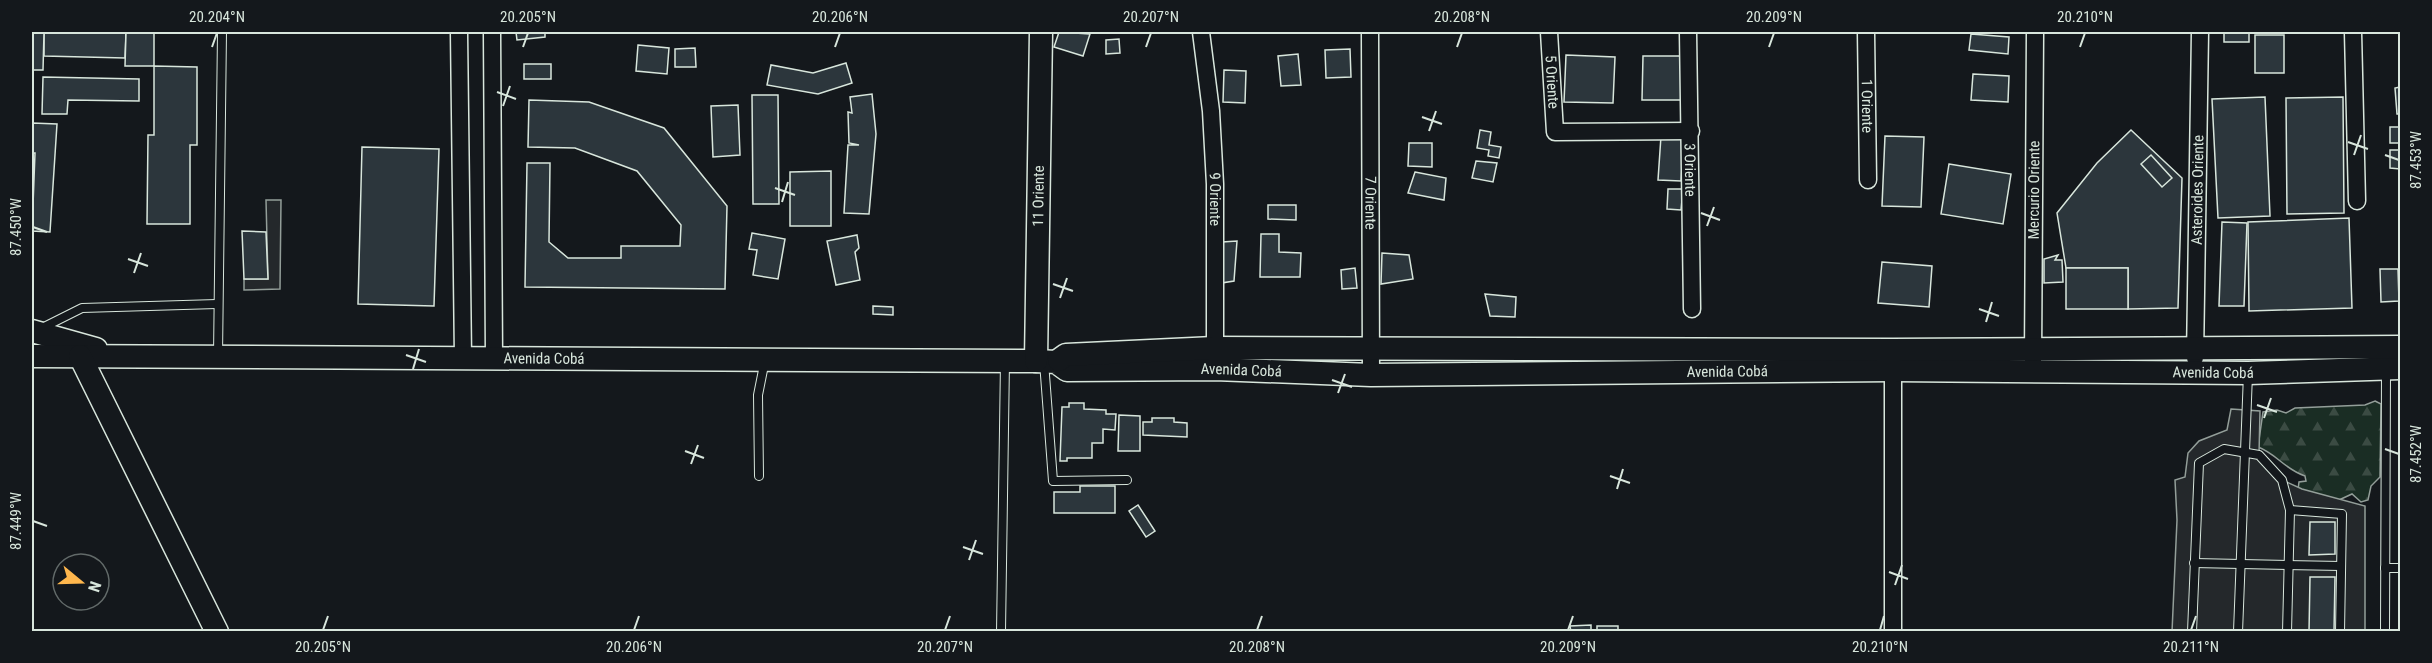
<svg xmlns="http://www.w3.org/2000/svg" width="2432" height="663" font-family="'Roboto Condensed',sans-serif">
<style>
.forest{fill:url(#forest-firs);stroke:#939e99;stroke-width:1.5}
.parking{fill:#24282b;stroke:#939e99;stroke-width:1.5}
.building{fill:#2c363c;stroke:#d8e6dc;stroke-width:1.5}
.lines{fill:none;stroke-linecap:round;stroke-linejoin:round}
.lane-casing{stroke:#d8e6dc;stroke-width:10}
.street-casing{stroke:#d8e6dc;stroke-width:19}
.secondary-casing{stroke:#d8e6dc;stroke-width:25}
.lane{stroke:#14181c;stroke-width:8}
.street{stroke:#14181c;stroke-width:16}
.secondary{stroke:#14181c;stroke-width:22}
.ticks{fill:none;stroke:#d8e6dc;stroke-width:2}
.labels{text-anchor:middle;dominant-baseline:central;stroke-width:4.5;stroke-linejoin:round;paint-order:stroke}
.street-label{font-size:15px;fill:#d8e6dc;stroke:#14181c}
.neatline{fill:none;stroke:#d8e6dc;stroke-width:2}
.ticks-label{font-size:15px;text-anchor:middle;fill:#d8e6dc}
</style>
<defs>
<pattern id="forest-firs" width="22" height="20" patternUnits="userSpaceOnUse" patternTransform="scale(1.5)"><rect width="22" height="20" fill="#1a2d24"/><path d="M5 1l3.5 6h-7zM16 11l3.5 6h-7z" fill="#3b4b43"/></pattern>
</defs>
<rect width="100%" height="100%" fill="#14181c"/>
<!-- forest -->
<path class="forest" d="M2375,401L2381,404L2380,477L2371,486L2368,500L2361,502L2352,494L2326,506L2297,498L2299,482L2306,481L2305,476C2284,469 2277,454 2258,447L2263,412L2277,410L2286,413L2295,408L2365,405Z"/>
<!-- parking -->
<g class="parking">
<path d="M266,200H281L280,289L244,290V279H268Z"/>
<path d="M2231,409L2260,411L2259,455L2282,480L2302,489L2365,506V631L2172,632L2177,520L2175,480L2185,477L2188,453L2199,441L2227,430Z"/>
</g>
<!-- building -->
<g class="building">
<path d="M44,32H126L125,58L44,56Z"/>
<path d="M516,32H545V37L517,40Z"/>
<path d="M1059,32L1090,34L1083,56L1054,47Z"/>
<rect x="2224" y="32" width="25" height="10"/>
<path d="M32,33H44L43,70H32Z"/>
<path d="M126,33H154V66H125Z"/>
<path d="M1971,34L2009,37L2008,54L1969,50Z"/>
<rect x="2255" y="35" width="29" height="38"/>
<path d="M1119,39L1120,53L1106,54V40Z"/>
<path d="M638,45L669,48L667,74L636,71Z"/>
<path d="M695,48L696,67H675V49Z"/>
<path d="M1350,49L1351,77L1326,78L1325,50Z"/>
<path d="M1298,54L1301,85L1281,86L1278,56Z"/>
<path d="M1566,55L1615,57L1613,103L1564,102Z"/>
<path d="M1643,56H1681V100H1642Z"/>
<path d="M846,63L852,83L818,94L767,85L771,65L813,73Z"/>
<rect x="524" y="64" width="27" height="15"/>
<path d="M154,66L197,67V145H190V224H147L148,135H154Z"/>
<path d="M1224,70L1246,71L1245,103L1223,102Z"/>
<path d="M1973,74L2009,76L2008,102L1971,100Z"/>
<path d="M43,77L139,79V101L68,100L67,114H42Z"/>
<path d="M2400,87V114H2397L2395,88Z"/>
<path d="M872,94L876,134L869,214L844,213L848,145H859L849,143L848,112L852,113L850,97Z"/>
<path d="M752,95H778L779,204H753Z"/>
<path d="M2265,97L2270,216L2218,218L2212,99Z"/>
<path d="M2343,97L2344,213L2287,214L2286,98Z"/>
<path d="M529,100L589,102L664,128L727,206L725,289L525,287L527,163H550L549,242L568,258H621V246H680L681,225L637,171L575,148L528,147Z"/>
<path d="M738,105L740,155L713,157L711,106Z"/>
<path d="M32,123L57,124L50,232L32,231L35,153H32Z"/>
<rect x="2390" y="127" width="10" height="16"/>
<path d="M1480,130L1491,132L1489,145L1501,147L1499,158L1488,156L1489,150L1477,148Z"/>
<path d="M2131,130L2182,178L2178,308L2128,309V268H2066L2057,213L2097,163Z"/>
<path d="M1661,136L1684,137L1681,181L1658,180Z"/>
<path d="M1885,136L1924,137L1921,207L1882,206Z"/>
<path d="M1409,143H1432V167L1408,166Z"/>
<path d="M362,147L439,149L434,306L358,304Z"/>
<path d="M2390,150H2400V169L2390,168Z"/>
<path d="M2151,155L2172,178L2162,187L2141,164Z"/>
<path d="M1476,161L1497,163L1493,182L1472,178Z"/>
<path d="M1949,164L2011,174L2003,224L1941,214Z"/>
<path d="M831,171V226H790V172Z"/>
<path d="M1415,172L1446,178L1444,200L1408,193Z"/>
<path d="M1668,189H1683L1681,210L1667,209Z"/>
<path d="M1268,205H1296V220L1268,219Z"/>
<path d="M2349,218L2352,308L2249,311L2248,222Z"/>
<path d="M2222,222L2247,223L2244,306H2219Z"/>
<path d="M242,231L266,232L268,279H244Z"/>
<path d="M752,233L785,239L778,279L753,275L757,250L749,249Z"/>
<path d="M1261,234H1279V252L1301,253L1300,277H1260Z"/>
<path d="M857,235L859,248L855,252L860,280L836,285L827,241Z"/>
<path d="M1237,241L1234,281L1221,283L1222,242Z"/>
<path d="M1382,253L1409,255L1413,279L1381,284Z"/>
<path d="M2058,255L2055,260H2062L2063,282L2044,283V259Z"/>
<path d="M1882,262L1932,266L1929,307L1878,303Z"/>
<path d="M1355,268L1357,288L1342,289L1341,270Z"/>
<rect x="2066" y="268" width="62" height="41"/>
<path d="M2380,269H2398L2399,301L2381,302Z"/>
<path d="M1485,294L1516,297L1515,317L1490,316Z"/>
<path d="M873,306L893,307V315L873,314Z"/>
<path d="M1069,403H1084V409L1106,410V414H1116L1115,430L1103,429V443H1092V458H1067V461H1060L1062,407H1069Z"/>
<path d="M1119,415L1140,416V451H1118Z"/>
<path d="M1152,418H1174V422L1187,423V437L1143,435V422H1152Z"/>
<path d="M1080,486H1115V513H1054V492H1080Z"/>
<path d="M1138,505L1155,531L1146,537L1129,511Z"/>
<path d="M2310,522H2335V554L2309,555Z"/>
<path d="M2310,577H2335L2334,632H2309Z"/>
<path d="M1591,625V632H1571L1570,626Z"/>
<rect x="1597" y="626" width="21" height="6"/>
</g>
<g class="lines">
<!-- lane casing -->
<g class="lane-casing">
<g id="lane">
<path d="M40,329L82,308L217,304"/>
<path d="M218,356L222,32"/>
<path d="M1044,362L1053,481L1127,480"/>
<path d="M759,476L758,395L765,360"/>
<path d="M2290,510L2342,514L2340,632"/>
<path d="M2194,563L2341,566"/>
<path d="M2385,568H2400"/>
<path d="M1001,632L1005,361"/>
<path d="M2192,632L2199,463L2224,449L2259,455L2282,480L2290,510L2287,632"/>
<path d="M2238,632L2248,374"/>
<path d="M2385,632L2386,371"/>
</g>
</g>
<!-- street casing -->
<g class="street-casing">
<g id="street">
<path d="M459,32L463,358"/>
<path d="M492,32L494,358"/>
<path id="s1" d="M1201,32L1211,111L1215,184V359"/>
<path id="s2" d="M1370,32L1371,375"/>
<path id="s3" d="M1549,32L1555,132L1691,131"/>
<path id="s4" d="M1688,32L1692,309"/>
<path id="s5" d="M1866,32L1868,180"/>
<path d="M2353,32L2357,201"/>
<path id="s6" d="M2195,358L2200,32"/>
<path id="s7" d="M2033,361L2035,32"/>
<path d="M1893,632V359"/>
</g>
</g>
<!-- secondary casing -->
<g class="secondary-casing">
<g id="secondary">
<path d="M32,331L96,349"/>
<path id="s8" d="M32,356L1036,361L1056,362L1067,370L1215,369L1371,375L1893,370L2248,373L2400,368"/>
<path d="M80,356L217,632"/>
<path d="M1059,360L1066,355L1214,348L1893,350L2400,347"/>
<path id="s9" d="M1036,361L1041,32"/>
</g>
</g>
<!-- lane -->
<use href="#lane" class="lane"/>
<!-- street -->
<use href="#street" class="street"/>
<!-- secondary -->
<use href="#secondary" class="secondary"/>
</g>
<!-- ticks -->
<path class="ticks" d="M212,47L217,33M523,47L528,33M835,47L840,33M1146,47L1151,33M1457,47L1462,33M1769,47L1774,33M2080,47L2085,33M497,92L516,99M503,106L510,86M1422,117L1442,124M1429,131L1436,111M2348,142L2368,149M2354,155L2361,135M2385,155L2399,160M775,188L795,195M782,202L788,182M1701,213L1720,220M1707,226L1714,207M33,227L47,232M128,259L148,266M134,273L141,253M1053,284L1073,291M1060,298L1067,278M1979,309L1999,316M1986,322L1992,302M406,355L426,362M413,369L419,349M1332,380L1352,387M1338,393L1345,374M2257,405L2277,412M2264,418L2271,398M2385,449L2399,454M685,451L704,458M691,464L698,445M1610,476L1630,483M1617,489L1623,469M33,521L47,526M963,547L983,554M969,560L976,540M1889,572L1908,579M1895,585L1902,565M323,630L328,616M634,630L639,616M945,630L950,616M1257,630L1262,616M1568,630L1573,616M1880,630L1884,616M2191,630L2196,616"/>
<g class="labels">
<!-- street labels -->
<g class="street-label">
<text stroke="none"><textPath href="#s3" startOffset="50">5 Oriente</textPath></text>
<text stroke="none"><textPath href="#s5" startOffset="74">1 Oriente</textPath></text>
<text stroke="none"><textPath href="#s4" startOffset="138">3 Oriente</textPath></text>
<text stroke="none"><textPath href="#s7" startOffset="171">Mercurio Oriente</textPath></text>
<text stroke="none"><textPath href="#s6" startOffset="168">Asteroides Oriente</textPath></text>
<text stroke="none"><textPath href="#s9" startOffset="165">11 Oriente</textPath></text>
<text stroke="none"><textPath href="#s1" startOffset="168">9 Oriente</textPath></text>
<text stroke="none"><textPath href="#s2" startOffset="171">7 Oriente</textPath></text>
<text stroke="none"><textPath href="#s8" startOffset="512">Avenida Cobá</textPath></text>
<text stroke="none"><textPath href="#s8" startOffset="1212">Avenida Cobá</textPath></text>
<text stroke="none"><textPath href="#s8" startOffset="2184">Avenida Cobá</textPath></text>
<text stroke="none"><textPath href="#s8" startOffset="1698">Avenida Cobá</textPath></text>
</g>
</g>
<!-- border -->
<rect width="2432" height="663" fill="none" stroke="#14181c" stroke-width="66"/>
<!-- north arrow -->
<g transform="translate(81 582) rotate(109)"><circle r="28" fill="#14181c" stroke="#626a69" stroke-width="1.5"/>
<path d="M0-4.5L10 22L0 15L-10 22Z" fill="#ffb74d"/>
<text y="-9" font-size="16" font-weight="bold" text-anchor="middle" fill="#d8e6dc">N</text>
</g>
<rect x="33" y="33" width="2366" height="597" class="neatline"/>
<g class="ticks-label">
<text x="217" y="22">20.204°N</text>
<text x="528" y="22">20.205°N</text>
<text x="840" y="22">20.206°N</text>
<text x="1151" y="22">20.207°N</text>
<text x="1462" y="22">20.208°N</text>
<text x="1774" y="22">20.209°N</text>
<text x="2085" y="22">20.210°N</text>
<text transform="translate(2416 160) rotate(-90)" y="5">87.453°W</text>
<text transform="translate(16 227) rotate(-90)" y="5">87.450°W</text>
<text transform="translate(2416 454) rotate(-90)" y="5">87.452°W</text>
<text transform="translate(16 521) rotate(-90)" y="5">87.449°W</text>
<text x="323" y="652">20.205°N</text>
<text x="634" y="652">20.206°N</text>
<text x="945" y="652">20.207°N</text>
<text x="1257" y="652">20.208°N</text>
<text x="1568" y="652">20.209°N</text>
<text x="1880" y="652">20.210°N</text>
<text x="2191" y="652">20.211°N</text>
</g>
</svg>
